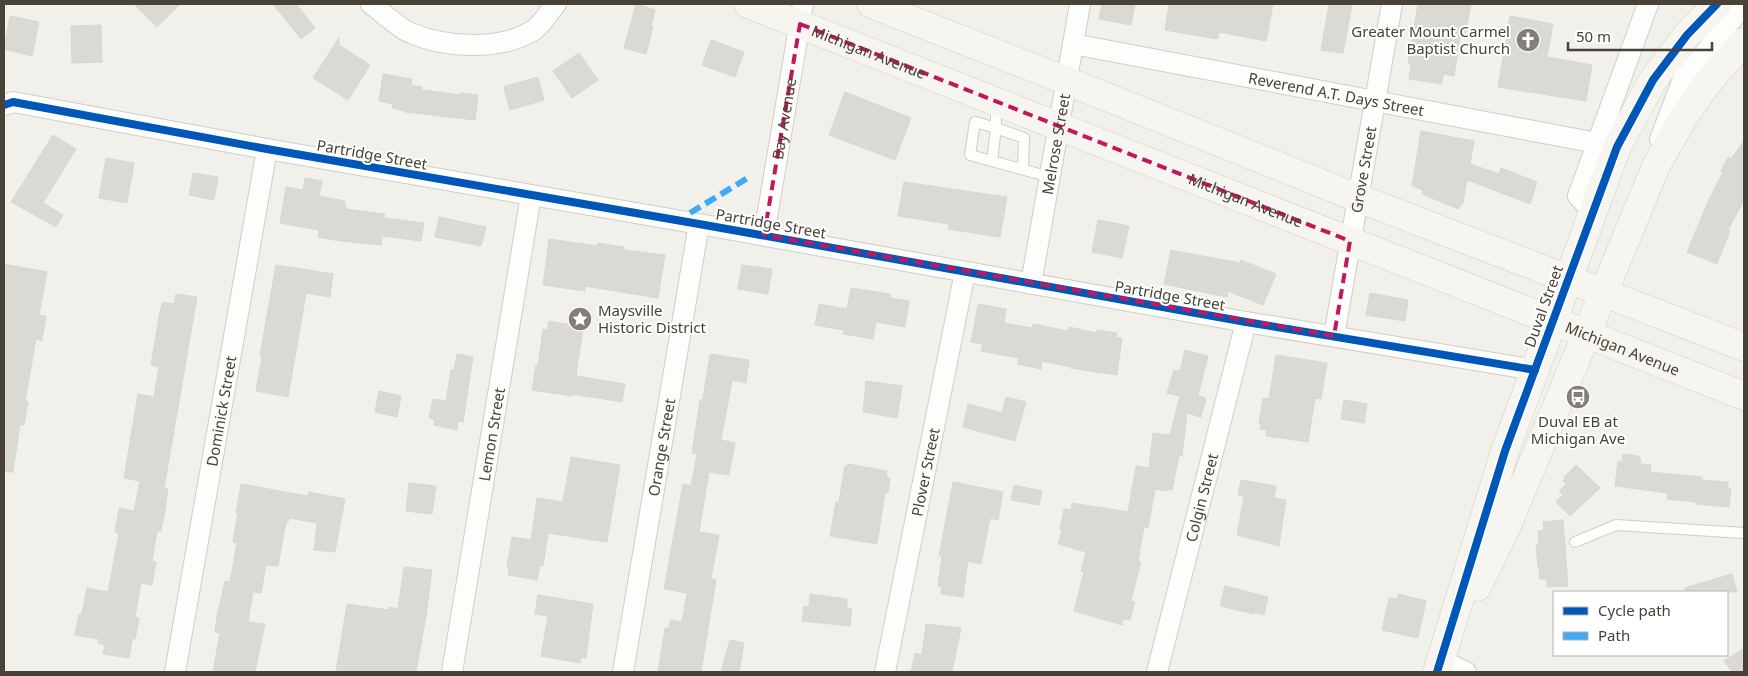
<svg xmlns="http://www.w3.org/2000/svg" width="1748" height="676" font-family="'Noto Sans',sans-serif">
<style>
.building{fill:#dbd9d3;stroke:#dad7d1}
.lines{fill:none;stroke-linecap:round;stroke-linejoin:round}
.lane-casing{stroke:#cfcec9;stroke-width:12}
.street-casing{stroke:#cfcec9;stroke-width:22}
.secondary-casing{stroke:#d1cec2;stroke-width:29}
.lane{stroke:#fdfdfc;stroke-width:10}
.street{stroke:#fdfdfc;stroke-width:20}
.secondary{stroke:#f7f5ef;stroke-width:28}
.quiet{stroke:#3fa9f5;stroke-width:6;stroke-dasharray:12 6;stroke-linecap:butt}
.cycleway-casing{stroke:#fff;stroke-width:11}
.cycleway{stroke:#0057b8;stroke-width:8}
.marked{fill:none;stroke:#c2185b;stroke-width:4;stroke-dasharray:10 6;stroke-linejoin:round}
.labels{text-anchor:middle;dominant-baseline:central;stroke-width:4;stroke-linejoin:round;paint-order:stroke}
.poi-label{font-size:15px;fill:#484237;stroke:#fff;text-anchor:end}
.street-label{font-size:15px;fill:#484237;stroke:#fff}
</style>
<rect width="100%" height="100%" fill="#f1f0eb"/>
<!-- building -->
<g class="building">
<path d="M134,4H180L157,27Z"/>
<path d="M273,4H296L315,28L301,39Z"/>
<path d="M636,4L655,10L651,26L653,27L646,54L624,48Z"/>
<path d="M1102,4H1135L1131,25L1099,19Z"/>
<path d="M1169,4H1273L1266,41L1219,32L1218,39L1165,30Z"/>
<path d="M1329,4H1352L1343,53L1321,50Z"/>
<path d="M1418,4H1471L1465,38L1460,37L1454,76L1443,74L1442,84L1409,79L1411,63H1408Z"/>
<path d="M10,16L39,22L32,56L4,49Z"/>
<path d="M1510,16L1553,24L1547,57L1592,65L1586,101L1498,87Z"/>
<path d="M101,25L102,62L72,63L71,26Z"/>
<path d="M339,38V45L370,65L348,100L313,78Z"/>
<path d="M711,40L744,52L735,77L702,65Z"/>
<path d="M579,53L598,80L572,98L553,71Z"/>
<path d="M383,74L412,79L411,85L422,87V90L460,95L461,93L478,95L475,120L405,112V111L392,108L393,104L379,101Z"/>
<path d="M538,77L544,100L510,110L504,89L505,86Z"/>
<path d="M845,92L911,118L895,160L829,135Z"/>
<path d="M1421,131L1474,141L1470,164L1499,174L1501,168L1537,182L1530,204L1467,180L1463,203L1458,209L1422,194L1423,190L1412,186Z"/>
<path d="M53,135L76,149L43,203L63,215L56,227L11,202Z"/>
<path d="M1744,141V200L1728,230L1730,231L1717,264L1687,252L1708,202L1723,172L1721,171L1728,157L1731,159Z"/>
<path d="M106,158L134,163L127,203L99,198Z"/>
<path d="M193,173L218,177L214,200L189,195Z"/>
<path d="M305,178L322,181L319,196L345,201L344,205L346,206V209L385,214L384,218L424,223L421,241L382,236L381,245L340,241L318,237L319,230L280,223L286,187L303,190Z"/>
<path d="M904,182L1007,197L1000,237L948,229L949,224L898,216Z"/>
<path d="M439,217L486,227L481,246L435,237Z"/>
<path d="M1098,220L1129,226L1122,258L1092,252Z"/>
<path d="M549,239L598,246V243L624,247V250L665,255L658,298L585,286V291L543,285Z"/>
<path d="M1171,250L1240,263L1241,260L1276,274L1263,305L1228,291L1227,297L1164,284Z"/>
<path d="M4,264L47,272L39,315L46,316L42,341L36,339L25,401L28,402L24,425H20L13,472H4Z"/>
<path d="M276,265L333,274L330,297L306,293L288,397L256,391L262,358L260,355Z"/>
<path d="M742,265L772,269L768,294L738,289Z"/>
<path d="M851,288L890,294V298L909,301L905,327L876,322L873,339L843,334L844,330L815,325L819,304L847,309Z"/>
<path d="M1370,293L1408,300L1405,321L1366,315Z"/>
<path d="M176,294L197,297L164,488L168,489L164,516L161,531H157L152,561L156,562L152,585L141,583L135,617L139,618L135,639H132L129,658L103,654L105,645L98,643L99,639L75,635L79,614H82L87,588L108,592L119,533L115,532L119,508L134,511L140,481L124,478L138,394L154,397L159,367L151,365L160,311L163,302L174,304Z"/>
<path d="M978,304L1006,309L1004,323L1032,328L1033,324L1068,331L1069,327L1097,333V330L1117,333L1116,337L1122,338L1117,375L1070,368L1071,367L1042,361L1041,369L1018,364L1019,358L981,351L983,344L971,342Z"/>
<path d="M549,321L583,327L576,376L625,384L622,402L573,394L572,396L532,390L536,365L538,366L543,329L547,330Z"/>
<path d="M1185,350L1208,356L1198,396L1206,398L1201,417L1187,413L1182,456L1179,455L1172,490L1168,489L1167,491L1155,489L1148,528L1144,527L1138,561L1140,562V566L1131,601L1135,602L1130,620L1123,619L1122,625L1074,611L1084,572L1081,571L1086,552L1058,544L1062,531L1060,530L1064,509L1071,510L1072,503L1128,512L1136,466L1149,468L1153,433L1170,435L1180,396L1167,393L1174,370L1180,371Z"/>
<path d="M457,354L473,357L463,422L458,421L457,430L434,425L435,420L429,418L433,399L446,401L451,370H454Z"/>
<path d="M710,354L749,360L746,383L732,380L721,440L735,443L729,475L709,472L699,532L719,535L711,579L716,580L701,672H658L665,628H669L670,620L682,622L687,593L664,589L683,484L691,486L697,454L692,453L700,400L703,399Z"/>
<path d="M1276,355L1327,363L1321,399L1315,398L1308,442L1266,436L1267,430L1260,429L1261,424H1259L1263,398L1269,399Z"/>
<path d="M866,381L902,386L897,418L863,412Z"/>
<path d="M379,391L401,396L397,417L375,412Z"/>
<path d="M1006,397L1026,402L1015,441L963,427L968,404L1002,413Z"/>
<path d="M1344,400L1367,404L1364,423L1341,419Z"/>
<path d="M1623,454L1639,456V458L1641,459L1640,464L1651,465L1650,472L1702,477V480L1728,482V489H1731L1729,507L1696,504V502L1667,499L1668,493L1615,486L1618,461L1622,462Z"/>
<path d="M571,457L620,465L607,542L548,533L543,566L540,565L537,580L508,575L509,568L507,567L512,537L531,540L537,498L563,502Z"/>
<path d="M848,464L887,471L886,477L890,478L888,493H885L877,544L830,536L836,502H839L845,466H847Z"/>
<path d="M1576,465L1600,488L1570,516L1556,502L1563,495L1559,491L1566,484L1563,481L1565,479L1564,477Z"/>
<path d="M1241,480L1276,486L1274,498L1286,500L1279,546L1237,535L1244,496L1238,495Z"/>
<path d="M953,482L1003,492L998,520L990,518L981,564L968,561L963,597L941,594L942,587L938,586L942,556H939Z"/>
<path d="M409,483L436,486L432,514L406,511Z"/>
<path d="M241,484L308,496L309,492L345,499L335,552L314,550L317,523L289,518L288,522H286L278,566L266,565L261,593L253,592L248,622L265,624L255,672H213L220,633L215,632L217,616L225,581L230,582L237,543L233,542L238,513H236Z"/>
<path d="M1014,485L1042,491L1039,505L1011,500Z"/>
<path d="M1563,520L1568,586L1547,587V579H1540L1539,567H1538L1536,545H1539L1538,531L1544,530L1543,522Z"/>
<path d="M404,567L432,570L426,616L416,672H336L347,604L389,610L390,607L398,609Z"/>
<path d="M1732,574L1737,592H1685V588Z"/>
<path d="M1225,586L1268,597L1264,615L1254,612V614L1220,606Z"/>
<path d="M810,594L847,599V609H852L850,626L802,621L804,606L809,607Z"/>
<path d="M1398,594L1426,601L1418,638L1382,630L1389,598L1397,599Z"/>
<path d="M538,595L593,604L586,658H581L580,663L541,656L548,616L535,614Z"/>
<path d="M926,624L961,628L952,672H911L915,653L922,655Z"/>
<path d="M730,640L744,643L739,672H721Z"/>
<path d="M1744,648V672H1732L1724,661Z"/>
</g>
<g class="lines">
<!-- lane casing -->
<g class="lane-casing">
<g id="lane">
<path d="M996,104V128L975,122L970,155L1050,177"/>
<path d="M992,161L996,128L1024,138L1023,169"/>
<path d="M1575,542L1616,525L1744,533"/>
</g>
</g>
<!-- street casing -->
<g class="street-casing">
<g id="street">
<path d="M371,4C382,12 398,28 411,33C446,48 501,51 534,30C542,24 549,12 556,4"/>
<path id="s1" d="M1073,44L1597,143"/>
<path d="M4,105L13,102L267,149L699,224L1246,322L1535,370"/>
<path d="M1660,139L1683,79L1739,11L1744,7"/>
<path d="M1593,212L1578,196L1648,4"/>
<path id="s2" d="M764,235L803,4"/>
<path id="s3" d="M1031,284L1080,4"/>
<path id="s4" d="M1334,336L1392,4"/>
<path d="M1441,660L1466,672"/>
<path id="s5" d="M175,672L267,149"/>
<path id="s6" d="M452,672L531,195"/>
<path id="s7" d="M623,672L699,224"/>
<path id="s8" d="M885,672L965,272"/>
<path id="s9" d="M1157,672L1246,322"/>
</g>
</g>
<!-- secondary casing -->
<g class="secondary-casing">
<g id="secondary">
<path id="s10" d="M748,4L1744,396"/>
<path d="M871,4L1067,81L1358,198L1744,347"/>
<path d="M1477,587L1507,526L1656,166L1684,116L1712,77L1744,42"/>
<path d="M1437,672L1505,451L1617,147L1653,80L1687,35L1717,4"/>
</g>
</g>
<!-- lane -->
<use href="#lane" class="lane"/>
<!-- street -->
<use href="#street" class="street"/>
<!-- secondary -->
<use href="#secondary" class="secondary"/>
<!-- quiet -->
<path class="quiet" d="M690,213L751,176"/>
<!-- cycleway casing -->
<g class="cycleway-casing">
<g id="cycleway">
<path d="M4,105L13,102L267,149L699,224L1246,322L1535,370"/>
<path d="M1437,672L1505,451L1617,147L1653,80L1687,35L1717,4"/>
</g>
</g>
<!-- cycleway -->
<use href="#cycleway" class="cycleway"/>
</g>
<!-- marked area -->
<path class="marked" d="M800,24L1350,241L1334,336L764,235Z"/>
<!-- icons -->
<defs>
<g id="church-disc" transform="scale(1.25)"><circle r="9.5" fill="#837f76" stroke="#fff"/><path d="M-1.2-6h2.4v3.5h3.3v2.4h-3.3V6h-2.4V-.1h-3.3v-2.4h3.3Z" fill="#fff"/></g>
<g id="sight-disc" transform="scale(1.25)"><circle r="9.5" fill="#837f76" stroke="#fff"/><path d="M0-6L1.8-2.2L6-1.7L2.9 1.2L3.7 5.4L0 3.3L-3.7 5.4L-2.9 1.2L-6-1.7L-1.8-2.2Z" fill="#fff"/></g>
<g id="bus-disc" transform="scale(1.25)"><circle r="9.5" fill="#837f76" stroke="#fff"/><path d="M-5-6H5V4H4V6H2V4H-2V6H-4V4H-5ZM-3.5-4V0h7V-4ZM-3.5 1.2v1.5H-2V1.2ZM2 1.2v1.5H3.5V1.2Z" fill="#fff"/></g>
</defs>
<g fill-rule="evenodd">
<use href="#church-disc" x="1528" y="40"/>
<use href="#sight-disc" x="580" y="319"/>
<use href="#bus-disc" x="1578" y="397"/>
</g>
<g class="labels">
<!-- poi labels -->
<g class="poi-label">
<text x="1510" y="31">Greater Mount Carmel<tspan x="1510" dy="17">Baptist Church</tspan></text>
<text x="598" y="310" text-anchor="start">Maysville<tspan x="598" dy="17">Historic District</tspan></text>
<text x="1578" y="421" text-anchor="middle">Duval EB at<tspan x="1578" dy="17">Michigan Ave</tspan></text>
</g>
<!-- street labels -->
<g class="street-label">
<text stroke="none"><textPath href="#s10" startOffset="130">Michigan Avenue</textPath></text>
<text stroke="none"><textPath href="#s1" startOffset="268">Reverend A.T. Days Street</textPath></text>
<text stroke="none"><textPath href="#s2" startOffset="118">Bay Avenue</textPath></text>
<text stroke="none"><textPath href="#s3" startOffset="142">Melrose Street</textPath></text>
<text transform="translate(372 154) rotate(10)">Partridge Street</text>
<text stroke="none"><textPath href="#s4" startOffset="169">Grove Street</textPath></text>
<text stroke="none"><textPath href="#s10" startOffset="535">Michigan Avenue</textPath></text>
<text transform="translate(771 223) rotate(10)">Partridge Street</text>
<text transform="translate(1170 295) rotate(10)">Partridge Street</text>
<text transform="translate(1543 306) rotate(-70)">Duval Street</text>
<text stroke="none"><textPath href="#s10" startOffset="940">Michigan Avenue</textPath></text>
<text stroke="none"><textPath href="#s5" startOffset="265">Dominick Street</textPath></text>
<text stroke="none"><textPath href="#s6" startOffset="241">Lemon Street</textPath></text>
<text stroke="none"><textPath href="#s7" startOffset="228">Orange Street</textPath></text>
<text stroke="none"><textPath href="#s8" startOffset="204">Plover Street</textPath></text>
<text stroke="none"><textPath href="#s9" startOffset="180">Colgin Street</textPath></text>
</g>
</g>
<!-- border -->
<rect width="1748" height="676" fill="none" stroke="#484237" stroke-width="10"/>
<!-- legend -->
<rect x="1553" y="591" width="175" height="65" fill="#ffffff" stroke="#b6b3af"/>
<rect x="1563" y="607" width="25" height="8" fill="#0057b8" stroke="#b6b3af"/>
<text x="1598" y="616" font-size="15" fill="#484237">Cycle path</text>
<rect x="1563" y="632" width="25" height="8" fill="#3fa9f5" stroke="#b6b3af"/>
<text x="1598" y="641" font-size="15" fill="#484237">Path</text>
<!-- scale -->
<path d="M1568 42v8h144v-8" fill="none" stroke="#484237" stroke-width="2.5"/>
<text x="1576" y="42" font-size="15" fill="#484237" stroke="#ffffff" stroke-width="4" paint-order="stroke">50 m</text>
</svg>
